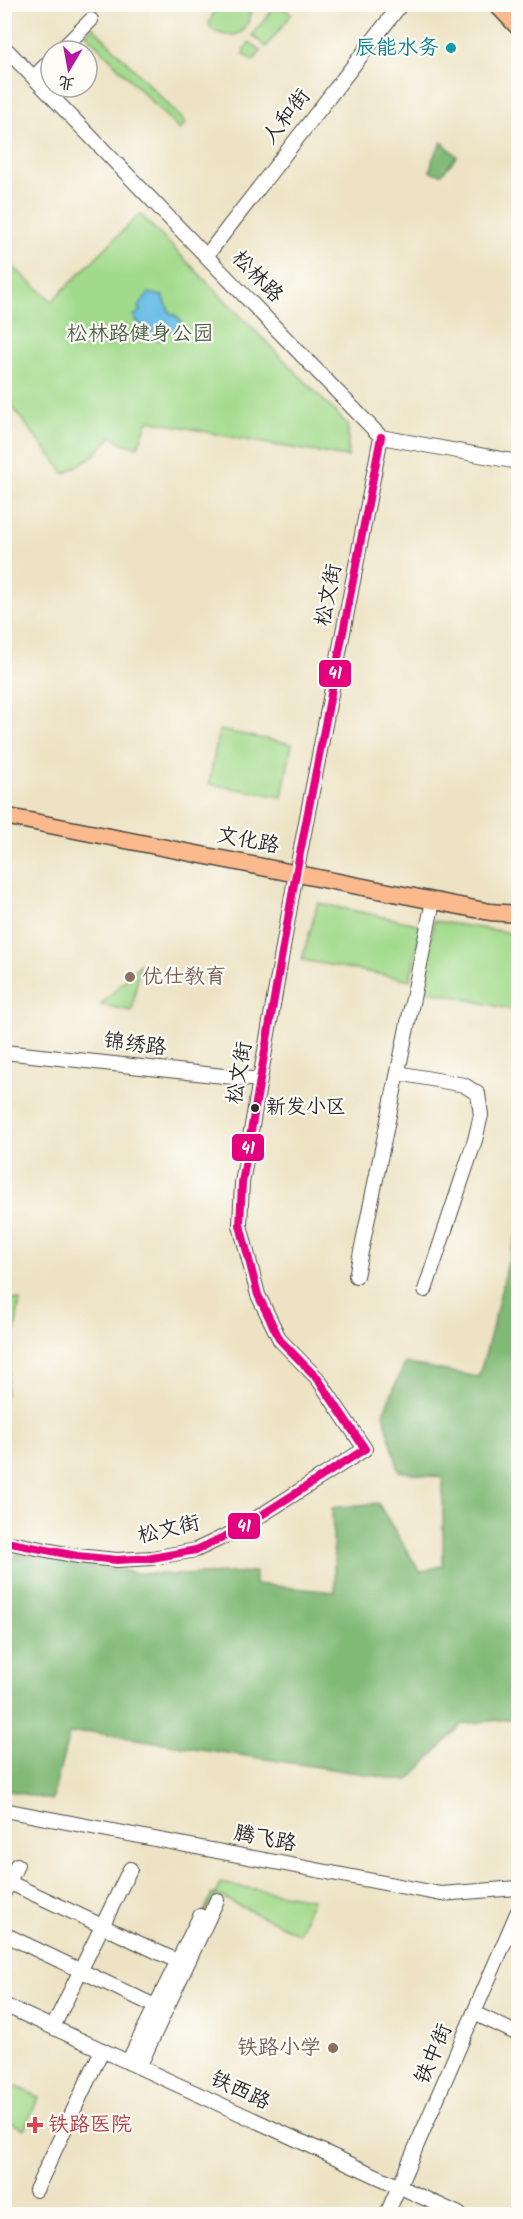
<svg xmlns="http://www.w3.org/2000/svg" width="523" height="2219" font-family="Kalam,'LXGW WenKai TC',sans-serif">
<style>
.green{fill:#a2da8b;stroke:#66825b;stroke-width:1.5}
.forest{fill:#81ba77;stroke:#567251;stroke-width:1.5}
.water{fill:#6bbee7;stroke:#4b7489;stroke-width:1.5}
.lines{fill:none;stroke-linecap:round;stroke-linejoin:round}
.minor-casing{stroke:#484742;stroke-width:16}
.major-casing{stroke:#484742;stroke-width:19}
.minor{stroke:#fff;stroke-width:14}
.major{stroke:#fbba8d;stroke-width:16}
.bus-1-casing{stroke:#fdfcf7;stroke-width:12}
.bus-1{stroke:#e5007d;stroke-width:8}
.culture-dot{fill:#0f9aa8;stroke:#fdfcf7;stroke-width:2}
.education-dot{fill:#8d6e63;stroke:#fdfcf7;stroke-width:2}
.bus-dot{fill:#2b2b2b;stroke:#fdfcf7;stroke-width:2}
.health-dot{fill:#e0444e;stroke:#fdfcf7;stroke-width:2}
.labels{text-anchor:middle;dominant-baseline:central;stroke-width:4.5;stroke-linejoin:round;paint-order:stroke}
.bus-label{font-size:20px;fill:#2b2b2b;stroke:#fdfcf7;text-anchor:start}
.culture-label{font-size:21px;fill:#0d838f;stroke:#fdfcf7;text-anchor:end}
.street-label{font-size:21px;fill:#2b2b2b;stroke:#fdfcf7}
.park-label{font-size:21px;fill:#4f6048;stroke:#fdfcf7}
.education-label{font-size:21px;fill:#785e54;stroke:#fdfcf7;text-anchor:start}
.health-label{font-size:21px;fill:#be3a42;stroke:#fdfcf7;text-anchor:start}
.line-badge{stroke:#fdfcf7;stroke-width:2}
.badge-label{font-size:16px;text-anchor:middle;font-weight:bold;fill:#fff}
</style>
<rect width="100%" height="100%" fill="#fdfcf7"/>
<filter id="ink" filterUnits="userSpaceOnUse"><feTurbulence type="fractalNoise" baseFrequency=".0167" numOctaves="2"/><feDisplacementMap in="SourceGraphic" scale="12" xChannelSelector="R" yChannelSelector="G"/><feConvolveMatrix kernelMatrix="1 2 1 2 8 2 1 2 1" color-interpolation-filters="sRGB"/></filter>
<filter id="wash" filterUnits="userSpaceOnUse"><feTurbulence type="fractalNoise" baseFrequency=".008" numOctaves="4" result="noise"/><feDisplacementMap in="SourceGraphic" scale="24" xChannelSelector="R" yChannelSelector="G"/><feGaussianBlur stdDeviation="1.35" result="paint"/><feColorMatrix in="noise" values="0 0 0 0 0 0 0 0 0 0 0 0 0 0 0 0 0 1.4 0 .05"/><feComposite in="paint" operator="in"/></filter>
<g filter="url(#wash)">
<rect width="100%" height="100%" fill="#ede3c4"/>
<!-- green -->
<g class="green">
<path d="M218,4L248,5L251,10C249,14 249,21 247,25C240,40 221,36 211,29L209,23Z"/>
<path d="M279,6L292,14L266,47L252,35L273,9Z"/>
<path d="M93,27L186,123L179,130L86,34Z"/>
<path d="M250,42L261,51L253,61L243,54L244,50Z"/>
<path d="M140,214L348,425V457L256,442L148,420L138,447L122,443L112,436L94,455L65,474L5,398L4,259L52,301Z"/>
<path d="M219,730L292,744L282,797L209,784Z"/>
<path d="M318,903L422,925L410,980L302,960Z"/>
<path d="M434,921L518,934V1011L422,989Z"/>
<path d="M140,964L132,1011L101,1005Z"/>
<path d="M5,1298L20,1300L5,1398L4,1298Z"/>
<path d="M220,1883L312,1899L299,1934L217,1895L202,1917L212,1894L216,1895Z"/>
<path d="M14,2085L39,2097L24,2129L5,2120V2106Z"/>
</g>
<!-- forest -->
<g class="forest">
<path d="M442,142L457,156L442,174L430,172L433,158Z"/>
<path d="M518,1233V1718L462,1724L408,1781L91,1732L69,1734L52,1800L5,1790V1560L19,1554L138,1573L175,1575L255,1572V1584L335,1592L332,1508L378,1503L420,1572L443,1565V1478L399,1471L383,1413L405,1363L478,1377C495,1330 500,1279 518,1233Z"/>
</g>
<!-- water -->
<path class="water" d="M149,293L163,296L170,313C177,316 181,318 182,326L179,331L167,332L159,340L151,339L149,328L139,324L133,316L140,312L138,307Z"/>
</g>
<g filter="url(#ink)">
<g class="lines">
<!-- minor casing -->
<g class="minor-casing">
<g id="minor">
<path d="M4,47L381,437L518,462"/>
<path d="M60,51L91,20"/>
<path d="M34,77L51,60"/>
<path d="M207,255L401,4"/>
<path d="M4,1052L260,1080"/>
<path d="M398,1073L464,1085L478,1094L481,1115L475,1140L425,1290"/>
<path d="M356,1276L433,901"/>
<path d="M11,1543L77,1556L117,1560L152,1558L196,1550L238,1530L365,1449L318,1379L280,1340L258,1295L240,1225L242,1183L294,884L381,437"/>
<path d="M4,1810L441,1894L518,1888"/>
<path d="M4,1880L177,1961"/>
<path d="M4,1893L17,1865"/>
<path d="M4,1934L155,2006"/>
<path d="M4,2005L459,2214"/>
<path d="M474,2013L518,2034"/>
<path d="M53,2027L130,1869"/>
<path d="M128,2062L200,1916"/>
<path d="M139,2067L217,1900"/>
<path d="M36,2190L102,2050"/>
<path d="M387,2214L518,1911"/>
</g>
</g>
<!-- major casing -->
<g class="major-casing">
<g id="major">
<path d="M496,4L518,27"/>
<path d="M4,816L490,912L518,914"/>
</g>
</g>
<!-- minor -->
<use href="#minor" class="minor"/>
<!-- major -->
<use href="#major" class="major"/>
<!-- bus-1 casing -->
<g class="bus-1-casing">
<path id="bus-1" d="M11,1543L77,1556L117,1560L152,1558L196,1550L238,1530L365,1449L318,1379L280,1340L258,1295L240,1225L242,1183L294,884L381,437"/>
</g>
<!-- bus-1 -->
<use href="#bus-1" class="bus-1"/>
</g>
</g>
<!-- markers -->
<circle class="culture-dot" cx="451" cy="48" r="6"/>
<g class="education-dot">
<circle cx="130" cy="977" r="6"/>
<circle cx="333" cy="2048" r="6"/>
</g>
<circle class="bus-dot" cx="255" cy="1108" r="5"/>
<path class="health-dot" d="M32 2116h6v6h6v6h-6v6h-6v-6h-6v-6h6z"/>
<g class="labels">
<!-- bus labels -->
<g class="bus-label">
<text x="266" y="1108">新发小区</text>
</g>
<!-- culture labels -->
<g class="culture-label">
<text x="439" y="48">辰能水务</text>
</g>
<!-- street labels -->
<g class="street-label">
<text transform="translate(287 117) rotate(-52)">人和街</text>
<text transform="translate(257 277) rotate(46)">松林路</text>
<text transform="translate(329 595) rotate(-79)">松文街</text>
<text transform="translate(248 841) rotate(11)">文化路</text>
<text transform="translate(135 1045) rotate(7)">锦绣路</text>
<text transform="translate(240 1073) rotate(-80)">松文街</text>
<text transform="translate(169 1530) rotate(-13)">松文街</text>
<text transform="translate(265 1839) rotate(11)">腾飞路</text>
<text transform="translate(434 2054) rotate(-67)">铁中街</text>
<text transform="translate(240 2091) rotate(25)">铁西路</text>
</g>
<!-- park labels -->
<g class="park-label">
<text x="140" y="334">松林路健身公园</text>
</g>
<!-- education labels -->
<g class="education-label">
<text x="142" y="977">优仕教育</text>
<text x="321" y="2048" text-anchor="end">铁路小学</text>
</g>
<!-- health labels -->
<g class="health-label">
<text x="48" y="2125">铁路医院</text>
</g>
</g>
<g class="line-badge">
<rect x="318" y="659" width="34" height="29" rx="6" fill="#e5007d"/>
<rect x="231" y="1133" width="34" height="29" rx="6" fill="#e5007d"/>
<rect x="227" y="1512" width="34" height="28" rx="6" fill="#e5007d"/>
</g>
<g class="badge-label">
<text x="335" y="679">41</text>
<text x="248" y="1154">41</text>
<text x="244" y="1532">41</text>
</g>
<!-- margin -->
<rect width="523" height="2219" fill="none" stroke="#fdfcf7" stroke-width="24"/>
<!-- north arrow -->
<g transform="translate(69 69) rotate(190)"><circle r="28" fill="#fdfcf7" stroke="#a9a8a5" stroke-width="1.5"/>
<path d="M0-4.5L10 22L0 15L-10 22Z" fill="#b5179e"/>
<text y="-9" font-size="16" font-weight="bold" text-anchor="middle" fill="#2b2b2b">北</text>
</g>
</svg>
